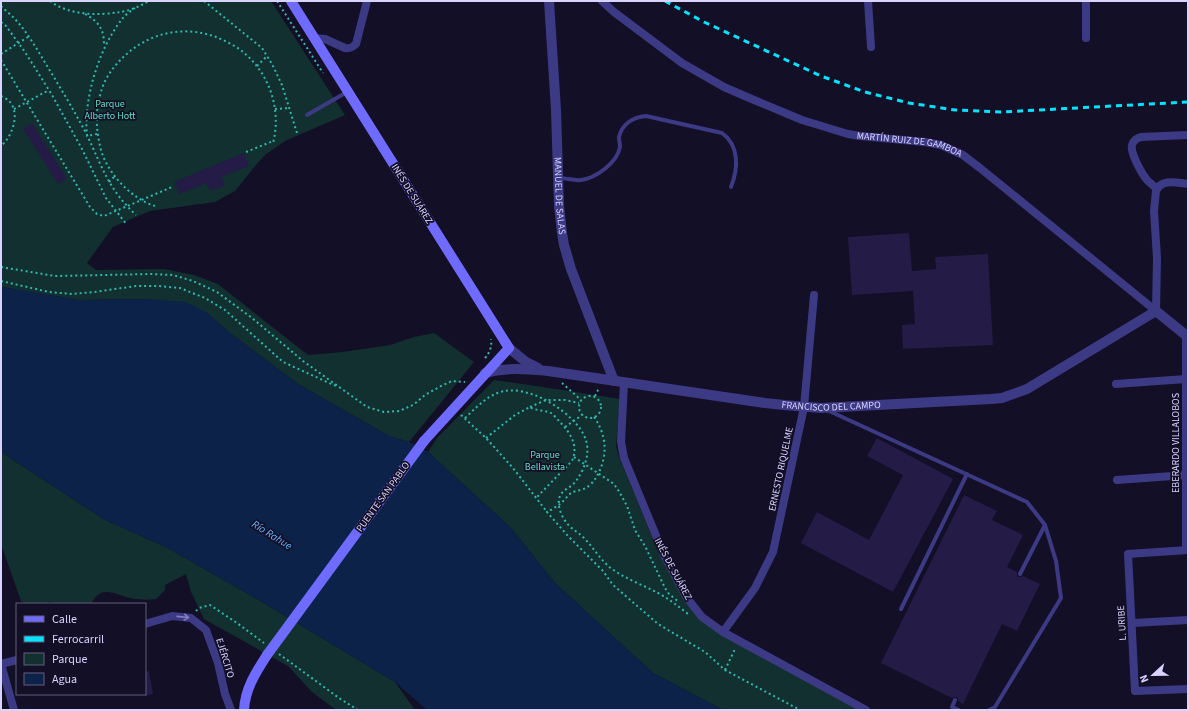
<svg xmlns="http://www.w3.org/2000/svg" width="1189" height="711" font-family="'Source Sans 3',sans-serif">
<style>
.green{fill:#12302f}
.water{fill:#0c2248}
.building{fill:#241b47}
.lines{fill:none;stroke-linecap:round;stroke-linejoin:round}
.path{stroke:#2fb8b0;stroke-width:2;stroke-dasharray:2 3;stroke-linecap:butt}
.service{stroke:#3d3a85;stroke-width:4}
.minor{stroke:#3d3a85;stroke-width:8}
.tertiary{stroke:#3d3a85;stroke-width:10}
.secondary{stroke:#6f6bff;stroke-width:10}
.rail{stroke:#00e5ff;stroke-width:3;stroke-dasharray:6 5;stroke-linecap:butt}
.secondary-bridge{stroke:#6f6bff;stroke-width:10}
.oneway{stroke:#837fbc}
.labels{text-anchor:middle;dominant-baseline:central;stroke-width:3.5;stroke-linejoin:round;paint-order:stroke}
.park-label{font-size:10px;fill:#5fe0c0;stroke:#130f26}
.street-label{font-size:10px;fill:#d9d4ff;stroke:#130f26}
.water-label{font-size:11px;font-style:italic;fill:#62b6ff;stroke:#130f26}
</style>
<rect width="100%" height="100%" fill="#130f26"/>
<!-- green -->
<g class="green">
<path d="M1,1H271L345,115L285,141L265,155L255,166L235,191L215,202L150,211L113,227L87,263L96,270L164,269L194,275L218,284L308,355L343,352L390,345L414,337L434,333L474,362L409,442L389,436L298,384L230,333L206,312L149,299L79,300L1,287Z"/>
<path d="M494,380L543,387L620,399L616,446L619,457L659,554L701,619L861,710H723L653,673L555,583L511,528L428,452L437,438Z"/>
<path d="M1,452L105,520L166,547L262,602L395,682L415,710H336L312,692L288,666L204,619L191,592L186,574L165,585V590L156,599C147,600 139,600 130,598C114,594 101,584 91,604H57L51,602L41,604H26L21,601L1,544Z"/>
</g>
<!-- water -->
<path class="water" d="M1,287L79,300L149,299L186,302L206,312L230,333L298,384L389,436L409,442L428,452L511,528L555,583L653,673L723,710H427L395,682L262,602L166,547L105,520L1,452Z"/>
<!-- building -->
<g class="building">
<path d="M32,123L67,179L58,184L23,129Z"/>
<path d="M244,153L249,166L221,177L225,185L210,191L206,183L179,194L174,182Z"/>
<path d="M909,233L912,271L936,269L935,257L988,254L993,345L903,349L902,325L915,324L913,291L852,295L848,237Z"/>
<path d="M877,438L953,479L893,592L801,543L817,512L869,540L903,475L867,456Z"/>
<path d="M964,495L997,511L992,520L1023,535L1007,567L1017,572V576L1019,577H1022L1023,576L1040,584L1017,631L1002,624L963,704L958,701V699L957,697H954L952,698L881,663Z"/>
<path d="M149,671L153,694L145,696V672Z"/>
</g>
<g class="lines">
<!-- path -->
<g class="path">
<path d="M50,1C68,15 98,16 120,12C130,11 140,6 149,1"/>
<path d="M204,1L262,48L272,64L282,85L297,133"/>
<path d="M277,1L323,73"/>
<path d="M1,6C5,10 10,14 14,18C30,35 40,55 52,74C64,94 76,114 87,135C102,167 109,190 136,215"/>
<path d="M85,14C99,22 104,29 104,45"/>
<path d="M1,22L6,26L25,52L52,95L82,149L106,198L127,225"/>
<path d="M1,54L28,37"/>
<path d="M1,60L90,207L97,214L104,216L172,187"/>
<path d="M257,66L267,56"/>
<path d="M1,96C3,97 7,99 9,101C21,113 12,137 1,146"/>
<path d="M14,109L49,90"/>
<path d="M275,109L289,108"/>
<path d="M97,134L87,136C83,100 99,47 123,18C126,14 131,11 135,8"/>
<path d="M246,152L273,141"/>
<path d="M109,182L115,176"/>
<path d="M155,206C131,199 105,171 100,146C96,128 95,111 101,92C103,83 109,73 115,66C144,31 189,21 229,43C247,52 261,68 269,87C276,104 278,124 273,143"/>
<path d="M1,267L55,276L152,274L173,275L193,281L217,292L252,318L303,361L367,407L384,412L399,411L413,405L425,395L441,386L452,381L465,382"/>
<path d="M1,281L49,292L72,294L94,292L136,286H159L180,288L205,298L225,310L283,362L338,387"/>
<path d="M485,358C490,352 492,347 491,339"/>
<path d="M562,383L581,400"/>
<circle cx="590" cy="407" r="11"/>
<path d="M595,396L599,388"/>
<path d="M530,407L546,400H565L579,403"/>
<path d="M461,415L486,438L513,468L547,512"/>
<path d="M594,417C606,434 608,453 599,472C597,477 594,481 590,485C583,491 576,490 571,493C567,496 564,501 560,504C556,507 551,510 547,512L568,536L603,571L613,585L658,624L705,652L725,670L800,710"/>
<path d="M465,418C481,403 495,387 519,391C537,394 551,402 565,413C585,430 594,446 582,471C579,477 576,482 571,486C567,489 562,491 560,496C557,503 560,513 564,519C569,528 577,531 584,538C594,548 600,560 612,569C626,579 643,585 658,593C669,599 678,606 688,614"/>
<path d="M565,427L582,415"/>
<path d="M486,438L515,415L530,407C536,411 544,410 551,413C554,415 557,419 560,422C570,433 579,445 572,461L536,498"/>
<path d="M574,457L614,484L620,493L627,506L635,530L645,546L665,588L669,594L679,602"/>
<path d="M196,611L199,608L210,605L237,623L264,643"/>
<path d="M279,654L339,698L358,710"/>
<path d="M725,670L735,649"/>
</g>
<!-- service -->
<g class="service">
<path d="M307,115L347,92"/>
<path d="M559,178C566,178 574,181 581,180C596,178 617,163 620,147C620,144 619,141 619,137C622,124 633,117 646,116L722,133C740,146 738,169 731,187"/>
<path d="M827,410L1027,502L1045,525L1056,561L1061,598L995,707L989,710"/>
<path d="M1020,574L1045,525"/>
<path d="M901,609L967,474"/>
<path d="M955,700L952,707L959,710"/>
</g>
<!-- minor -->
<g class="minor">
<path id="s1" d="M602,1L614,12L682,63L724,87L747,97L802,120L848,134L860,136L925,142L941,145L963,155L980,168L1156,311"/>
<path d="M868,1L871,47"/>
<path d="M314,38L325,39L345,48C350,49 353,47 356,44L367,1"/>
<path d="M1086,38V1"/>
<path d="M1157,189C1154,186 1150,183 1147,180C1142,174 1130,153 1132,145C1133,141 1137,138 1141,137L1188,135"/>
<path d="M1156,311L1157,258L1154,211L1156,191C1161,178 1178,183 1188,184"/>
<path d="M1186,335V550"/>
<path d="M624,383L621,442L624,458L664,555L687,598L702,617L723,632L866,710"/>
<path d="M1116,384L1186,379"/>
<path d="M1117,480L1186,475"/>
<path d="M1188,550L1128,554L1135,691L1188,689"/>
<path d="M1133,623L1188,620"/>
<path d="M145,624L172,616L191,618L206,630L218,663L225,694L231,710"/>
<path d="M723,632L755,588L773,552L804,407L814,295"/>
<path d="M1,664L14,710"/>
<path d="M1,664L17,660"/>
</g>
<!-- tertiary -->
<g class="tertiary">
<path id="s2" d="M549,1L556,110L559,206L562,233L564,245L571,269L614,381"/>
<path d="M509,348L526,362L538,368"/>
<path id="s3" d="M485,373C506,367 526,369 548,371L765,403L784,405L821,408L991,399L1002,398L1027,389L1156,311L1188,337"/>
</g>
<!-- secondary -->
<g class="secondary">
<path d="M291,1L509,348L424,441"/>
<path d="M244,710C245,689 256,672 267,655"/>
</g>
<!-- rail -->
<path class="rail" d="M665,1L704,22L821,76L865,92L909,103L955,110L1001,112L1188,102"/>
<!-- secondary-bridge -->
<path class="secondary-bridge" d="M267,655L424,441"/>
</g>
<!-- one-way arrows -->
<defs><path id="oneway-shaft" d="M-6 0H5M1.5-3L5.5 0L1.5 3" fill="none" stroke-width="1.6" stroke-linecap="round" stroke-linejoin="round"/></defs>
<use class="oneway" href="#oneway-shaft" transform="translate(183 617) rotate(6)"/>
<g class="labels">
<!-- park labels -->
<g class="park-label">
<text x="110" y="104">Parque<tspan x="110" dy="12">Alberto Hott</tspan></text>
<text x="545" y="455">Parque<tspan x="545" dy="12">Bellavista</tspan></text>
</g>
<!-- street labels -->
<g class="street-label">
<text stroke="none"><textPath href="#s1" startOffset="345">MARTÍN RUIZ DE GAMBOA</textPath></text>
<text transform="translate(412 194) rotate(58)">INÉS DE SUÁREZ</text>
<text stroke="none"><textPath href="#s2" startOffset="195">MANUEL DE SALAS</textPath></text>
<text stroke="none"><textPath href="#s3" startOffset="349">FRANCISCO DEL CAMPO</textPath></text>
<text transform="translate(1176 443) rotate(-90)">EBERARDO VILLALOBOS</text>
<text transform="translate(781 469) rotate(-78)">ERNESTO RIQUELME</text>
<text transform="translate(383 497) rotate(-54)">PUENTE SAN PABLO</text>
<text transform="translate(673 569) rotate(62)">INÉS DE SUÁREZ</text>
<text transform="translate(1122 623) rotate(-93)">L. URIBE</text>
<text transform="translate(225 658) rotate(73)">EJÉRCITO</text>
</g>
<!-- water labels -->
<g class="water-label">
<text transform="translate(272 535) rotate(32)">Río Rahue</text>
</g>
</g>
<!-- border -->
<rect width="1189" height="711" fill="none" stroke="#d9d4ff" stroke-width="4"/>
<!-- legend -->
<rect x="16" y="603" width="130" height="92" fill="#130f26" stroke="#625e7d"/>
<rect x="24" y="616" width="20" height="6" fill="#6f6bff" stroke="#625e7d"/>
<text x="52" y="623" font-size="12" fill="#d9d4ff">Calle</text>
<rect x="24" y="636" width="20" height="6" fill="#00e5ff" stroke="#625e7d"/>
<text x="52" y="643" font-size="12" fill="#d9d4ff">Ferrocarril</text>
<rect x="24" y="653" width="20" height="12" fill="#12302f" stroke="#625e7d"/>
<text x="52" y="663" font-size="12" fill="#d9d4ff">Parque</text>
<rect x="24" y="673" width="20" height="12" fill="#0c2248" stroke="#625e7d"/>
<text x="52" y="683" font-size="12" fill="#d9d4ff">Agua</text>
<!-- north arrow -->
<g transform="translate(1153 675) rotate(248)" stroke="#130f26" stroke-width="3" paint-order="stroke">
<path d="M0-3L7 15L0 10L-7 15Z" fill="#d9d4ff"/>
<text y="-6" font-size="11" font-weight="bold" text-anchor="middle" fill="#d9d4ff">N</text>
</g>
</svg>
